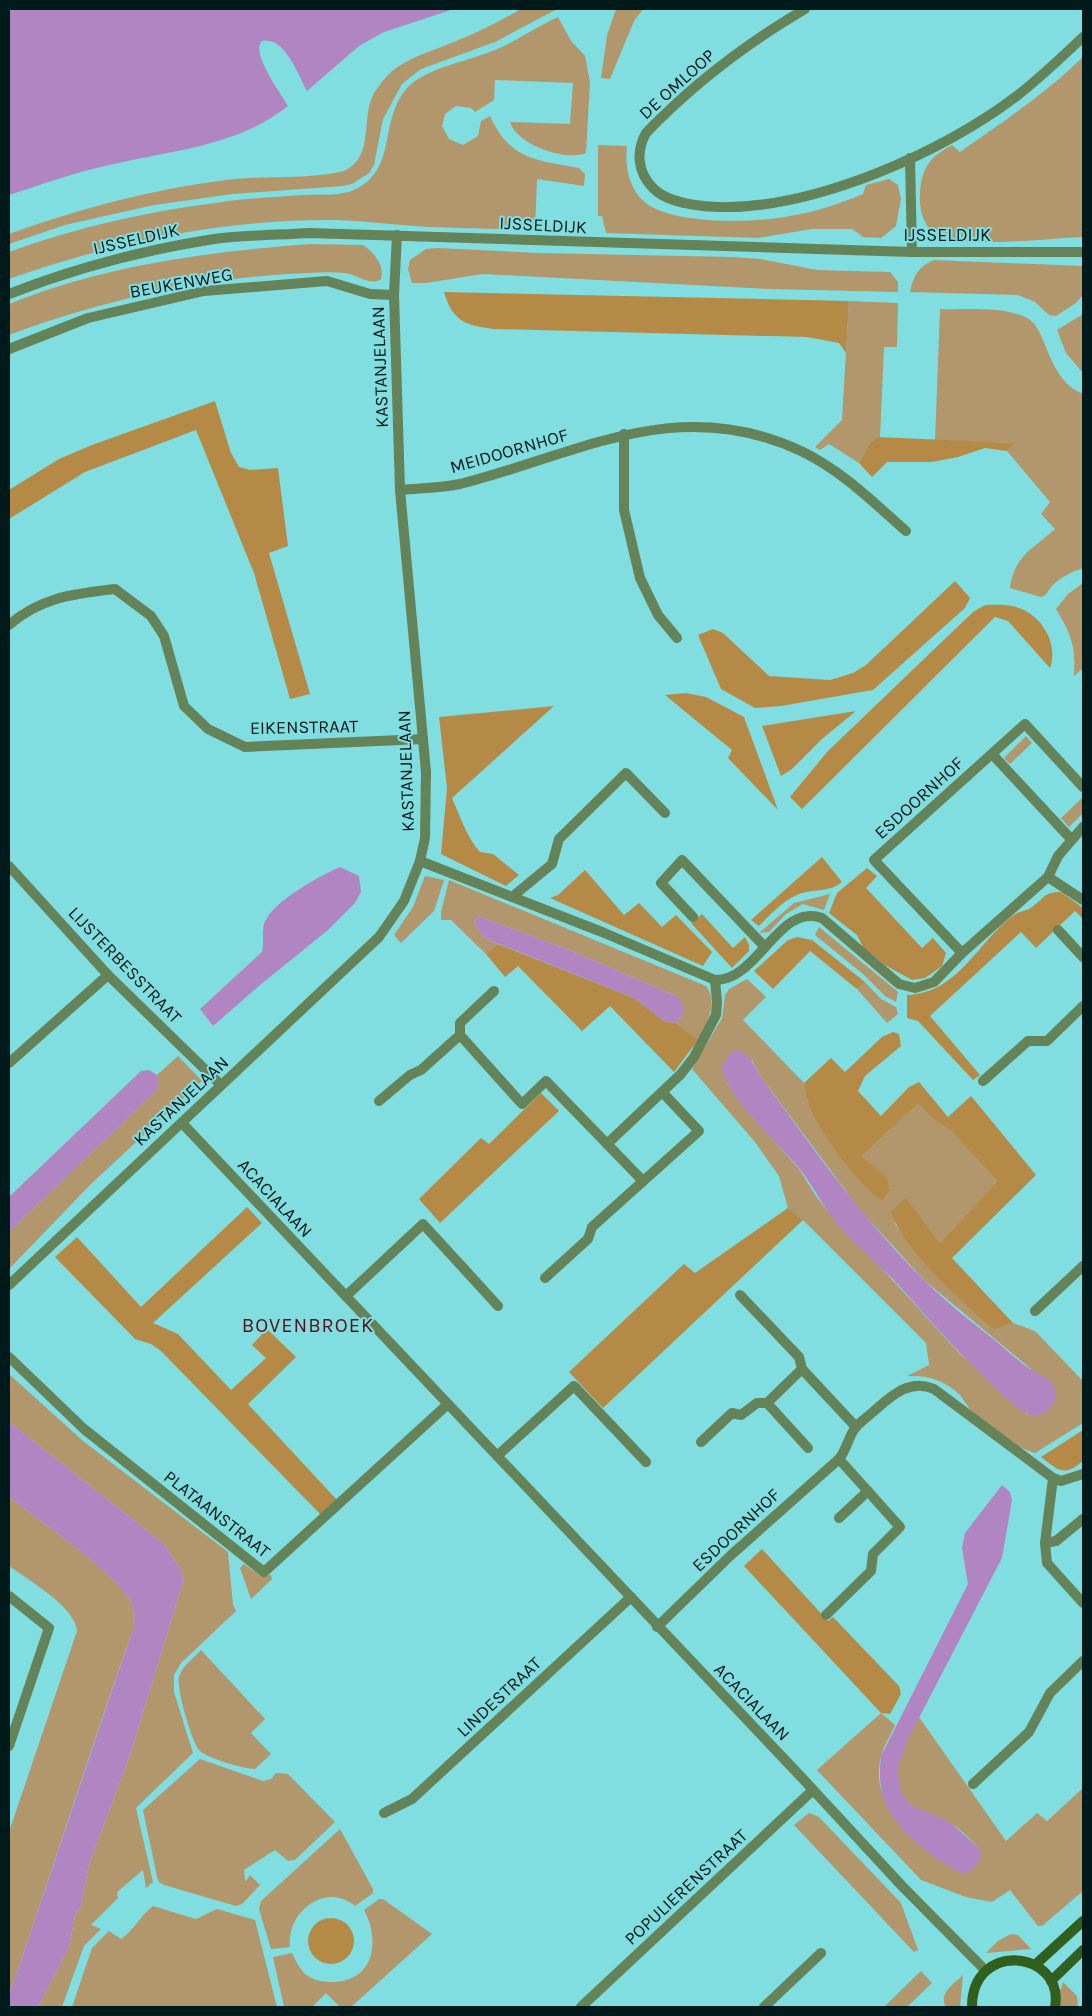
<svg xmlns="http://www.w3.org/2000/svg" width="1092" height="2016" font-family="Karla,sans-serif">
<style>
.green{fill:#b2966c;fill-rule:evenodd}
.forest{fill:#b48a46}
.water{fill:#b185c1}
.lines{fill:none;stroke-linecap:round;stroke-linejoin:round}
.minor{stroke:#648359;stroke-width:10}
.tertiary{stroke:#648359;stroke-width:10}
.secondary{stroke:#315f1d;stroke-width:10}
.labels{text-anchor:middle;dominant-baseline:central;stroke-width:4;stroke-linejoin:round;paint-order:stroke}
.street-label{font-size:18px;fill:#00191a;stroke:#81dee0}
.quarter-label{font-size:20px;letter-spacing:1px;fill:#540f1a;stroke:#81dee0}
</style>
<rect width="100%" height="100%" fill="#81dee0"/>
<!-- green -->
<g class="green">
<path d="M521,9H557L495,42L421,69L402,84L383,119L374,165L369,173L352,184L343,186L233,194L154,205L65,225L9,244V234C79,209 152,189 226,180C263,175 309,180 344,171C373,157 362,125 371,100C374,91 382,82 388,75C406,57 434,51 456,41C479,32 500,21 521,9Z"/>
<path d="M616,9H643L634,21L610,79L601,78L607,35Z"/>
<path d="M558,17L571,41L585,56L590,82L586,153C565,162 516,144 510,122L570,124L573,83L495,80L494,100L475,112L471,108L456,106L445,114L442,126L449,139L463,145L478,136L481,121L490,116C510,160 536,160 579,168L585,174L584,186L537,179L535,230C500,229 464,228 429,227C398,225 366,221 335,220C223,219 114,242 9,279V252C77,227 150,211 222,202C249,198 275,197 302,195C319,194 342,197 358,188C398,166 378,120 408,87C426,68 469,61 495,50C517,41 536,27 558,17Z"/>
<path d="M1083,57V237C1052,238 963,249 938,235C922,226 919,209 920,192C922,167 930,157 952,145L960,152C1003,122 1046,93 1083,57Z"/>
<path d="M598,145L627,146C624,170 631,197 654,208C686,224 756,223 790,216C815,212 839,204 863,194L866,185L889,179L898,185L901,199L896,226L881,238L863,237L852,229H812L758,238L606,233L602,216H598Z"/>
<path d="M310,244L363,245C374,252 385,266 381,279C371,287 356,274 345,273C326,271 306,273 288,274C191,280 99,302 9,335V304C106,265 207,252 310,244Z"/>
<path d="M437,248L539,253L733,257L761,259L817,270L890,272L898,282V292L768,289L483,274L426,283H412L408,269L410,260L426,249Z"/>
<path d="M934,260L1083,266V295L1076,303L1056,316L1049,315L1035,302L1018,295L910,292C914,275 918,267 934,260Z"/>
<path d="M849,301L898,303L897,347H884L880,437H876L869,444L859,463L829,444L820,450L815,447L842,420Z"/>
<path d="M940,309C967,310 1000,306 1025,317C1049,327 1044,377 1083,394V568C1072,572 1060,577 1052,586C1048,591 1047,595 1041,597L1010,588C1014,556 1033,549 1055,529L1041,514L1050,502L1007,451L1014,443L935,440Z"/>
<path d="M1083,314V373L1066,353L1057,330Z"/>
<path d="M1083,583V668L1074,676C1076,646 1071,634 1056,609L1068,594Z"/>
<path d="M1026,736L1032,743L1010,764L1004,758Z"/>
<path d="M1083,797V813L1069,827L1061,818Z"/>
<path d="M425,876L444,880L434,911L401,943L394,935L413,907Z"/>
<path d="M449,880L706,986C719,1003 706,1024 698,1040L676,1023L682,1016L678,997L572,951L478,916L474,923L484,938L498,944L486,954L451,920H441V912Z"/>
<path d="M830,894L824,910L803,904L786,914L769,932L759,933L794,903Z"/>
<path d="M819,927L898,992L896,1002L885,996L863,974L815,935Z"/>
<path d="M747,979L766,997L743,1020L804,1083L808,1102L890,1190L887,1179L862,1156L918,1104L932,1118L951,1131L999,1181L940,1243L906,1199L895,1224L930,1268L994,1330L1013,1323L1035,1331L1082,1380L1083,1423L1035,1453C1014,1447 987,1427 971,1411C967,1406 964,1400 960,1395C944,1380 929,1375 907,1376L929,1365L926,1343L803,1220L788,1208L779,1176L755,1142L692,1069L722,1018L725,995L729,989ZM752,1060L761,1077L860,1210L924,1280L1031,1369L1039,1415L1027,1414L1002,1393L960,1354L868,1253L845,1233L816,1196L799,1169L746,1110L727,1083Z"/>
<path d="M865,982L881,999L896,1007L898,1014L887,1023L857,989Z"/>
<path d="M178,1056L202,1081L91,1184L9,1269V1232L156,1091L159,1083L157,1075Z"/>
<path d="M9,1374L83,1441L228,1552L233,1605L236,1611L181,1663L174,1675V1692L193,1753L136,1808L153,1882L146,1888L143,1870L117,1892L118,1898L91,1925L101,1929L84,1946L62,2007H38L69,1947L75,1915L81,1906L89,1864L130,1755L183,1582L182,1572L164,1544L9,1422Z"/>
<path d="M9,1497C38,1520 118,1574 132,1604C135,1611 135,1619 134,1627C90,1749 52,1873 9,1995V1832L77,1631C75,1606 28,1580 9,1566Z"/>
<path d="M244,1564L261,1576L271,1575L272,1579L251,1599L240,1568Z"/>
<path d="M201,1650L265,1719L251,1733L271,1754L255,1769C244,1769 207,1758 200,1751C192,1744 176,1687 179,1677C182,1666 194,1658 201,1650Z"/>
<path d="M881,1713L895,1725C891,1735 883,1747 881,1757C871,1797 898,1822 923,1848H979C971,1840 961,1829 950,1823C938,1816 919,1813 908,1803C883,1779 907,1740 919,1717L1006,1841L1037,1813L1047,1821L1083,1788V1891L1042,1926H1038L1010,1890L992,1902L966,1897L921,1880L817,1770Z"/>
<path d="M200,1759L263,1781L271,1779L276,1773L288,1774L335,1822L295,1860L288,1861L275,1850L244,1870L245,1880L246,1881L250,1875L260,1885L242,1904L236,1906L164,1885L159,1882L157,1877L143,1810Z"/>
<path d="M809,1813L819,1817L901,1903L918,1950L914,1952L794,1825Z"/>
<path d="M340,1829L373,1889V1893L355,1906C326,1881 286,1912 290,1947L271,1949L259,1909L261,1901Z"/>
<path d="M379,1899H383L432,1934L351,2007H340L326,1993L312,2007H284L273,1957L292,1953C295,1960 299,1967 304,1973C310,1979 321,1982 330,1982C374,1983 381,1942 364,1910Z"/>
<path d="M153,1906L196,1919L217,1909L255,1920L277,2007H72L92,1948L109,1931L121,1939C134,1930 140,1916 153,1906Z"/>
<path d="M1011,1934L1018,1935L1031,1949L986,1953L998,1941Z"/>
<path d="M921,1971L932,1983L907,2007H884Z"/>
<path d="M963,1975L960,2007H946C938,1993 954,1984 963,1975Z"/>
<path d="M1063,1982L1077,1996L1078,2005L1076,2007H1060V1991Z"/>
</g>
<!-- forest -->
<g class="forest">
<path d="M444,292L849,301L846,353L839,343L807,337L494,329C465,325 453,322 444,292Z"/>
<path d="M215,401L231,453L239,467L250,470L278,468L288,546L269,553L310,694L290,699L254,573L196,430L85,472L9,519V490L59,459L92,445Z"/>
<path d="M876,437L1015,443L1007,451L985,448L958,457L932,462H887L872,477L859,463L869,444Z"/>
<path d="M955,581L970,598L965,608L873,690L781,706L755,708L721,689L698,635L713,629L723,633L769,676L830,680L853,673L866,665Z"/>
<path d="M985,605C995,605 1006,604 1016,607C1041,614 1059,643 1050,668L1008,621L995,617L802,809L790,797L827,752L973,612Z"/>
<path d="M686,693L706,697L744,717L778,810L728,758L732,750L665,695Z"/>
<path d="M554,706L452,798C460,816 467,838 480,852L493,854L519,875L506,886L441,854L447,788L439,717Z"/>
<path d="M856,711L822,739L792,769L781,776L762,726Z"/>
<path d="M822,857L842,882C830,892 817,889 802,893C785,898 771,914 759,926L751,920Z"/>
<path d="M867,868L877,876L866,888L922,948L933,938L946,953L942,966L925,978L912,980L885,965L863,947L857,935L829,913L837,893Z"/>
<path d="M585,870L624,915L639,903L662,927L676,915L712,952L703,966L550,898L558,895Z"/>
<path d="M1061,892L1083,908V919L1075,911L1036,948L1021,932L930,1016L980,1075L973,1080L918,1021L907,1018V995C959,993 977,942 1014,915C1019,911 1027,911 1032,907C1044,899 1043,892 1061,892Z"/>
<path d="M702,914L733,948L745,937L749,945V951L732,968L691,923Z"/>
<path d="M797,937L812,940L865,982L857,989L810,951L773,989L754,971L788,940Z"/>
<path d="M498,944L634,998L664,1021L676,1023L698,1040L674,1072L610,1006L582,1031L518,966L505,977L486,954Z"/>
<path d="M893,1032L899,1034L901,1046L865,1076L858,1091L881,1116L909,1087L919,1082L948,1117L971,1096L1036,1175L952,1258L1013,1323L994,1330C962,1301 905,1253 891,1212L906,1198L940,1243L998,1181L951,1131L932,1118L918,1104L862,1156L887,1178L890,1190L882,1200C857,1185 818,1130 808,1102C806,1096 805,1089 804,1083L831,1058L845,1072L882,1037Z"/>
<path d="M541,1093L559,1111L440,1223L419,1199L481,1138L489,1144Z"/>
<path d="M247,1207L262,1223L153,1323L178,1334L231,1390L266,1358L252,1345L267,1329L296,1357L248,1404L337,1500L321,1515L161,1351L151,1344L135,1339L55,1257L77,1237L141,1307Z"/>
<path d="M788,1208L803,1220L603,1408L569,1372L684,1264L695,1273Z"/>
<path d="M1083,1430V1461C1064,1477 1059,1471 1041,1457Z"/>
<path d="M762,1549L828,1621L833,1617L899,1686L901,1694L890,1714L881,1713L744,1566Z"/>
<circle cx="331" cy="1941" r="23"/>
</g>
<!-- water -->
<g class="water">
<path d="M9,9H454L384,32L359,46L307,91C298,75 285,36 262,41C250,52 281,94 288,106C234,149 162,151 97,168C67,175 38,186 9,195Z"/>
<path d="M340,867L359,876L361,892L355,903L328,930L260,985L213,1026L200,1009L262,952C265,940 260,928 267,918C277,900 321,875 340,867Z"/>
<path d="M478,916L572,951L678,997L684,1008L682,1016L676,1023L664,1021L634,998L484,938L474,923Z"/>
<path d="M738,1050C750,1055 755,1066 761,1077C812,1147 862,1219 924,1280C947,1303 972,1322 997,1342C1008,1351 1018,1361 1030,1369C1036,1373 1045,1376 1050,1381C1065,1395 1050,1418 1031,1415C1008,1411 914,1302 893,1279C877,1263 860,1249 845,1233C826,1213 815,1188 798,1167C779,1144 723,1094 722,1066L730,1053Z"/>
<path d="M149,1070L157,1075L159,1083L156,1091L9,1232V1197L141,1071Z"/>
<path d="M9,1422L164,1544L182,1572L183,1582L130,1755L89,1864L81,1906L75,1915L69,1947L38,2007H9V1995C52,1873 91,1749 134,1627C135,1619 135,1611 132,1604C118,1574 38,1520 9,1497Z"/>
<path d="M1002,1485L1010,1492L1012,1500L1002,1558L907,1741L898,1767L899,1785L903,1795L909,1804L951,1823L979,1848L982,1855C978,1864 974,1870 964,1874C939,1864 901,1834 888,1809C879,1793 879,1774 881,1756L968,1584L962,1548L965,1533Z"/>
</g>
<g class="lines">
<!-- minor -->
<g class="minor">
<path d="M805,9C747,43 693,84 646,133C636,151 637,172 653,188C667,203 697,206 717,207C812,210 943,153 1018,95C1041,77 1062,57 1083,37"/>
<path d="M910,158L912,252"/>
<path d="M9,349L88,318L204,291L327,281L370,294L394,295"/>
<path d="M624,434V510L640,578L658,615L677,638"/>
<path d="M400,490C420,488 441,488 460,484C579,454 677,393 801,451C841,470 873,502 906,531"/>
<path d="M9,625C41,597 74,594 115,589L151,616L164,636L184,706L208,729L245,747L423,739"/>
<path d="M992,754L1071,839"/>
<path d="M420,861L602,932L715,980C758,981 779,902 822,918L899,984L915,988L934,982L962,953L1048,877L1058,856L1083,827"/>
<path d="M9,866L108,975L221,1085"/>
<path d="M1048,877L1083,900"/>
<path d="M512,897L552,864L559,839L626,773L665,813"/>
<path d="M693,917L661,883L682,860L765,947"/>
<path d="M1058,930L1083,957"/>
<path d="M962,953L874,860L1025,724L1083,787"/>
<path d="M494,991L460,1023V1035L522,1104L546,1081L642,1180"/>
<path d="M9,1063L108,975"/>
<path d="M983,1081L1028,1041H1047L1083,1006"/>
<path d="M379,1101L410,1075L421,1070L460,1035"/>
<path d="M182,1123L804,1780L902,1886L985,1970"/>
<path d="M607,1144L681,1074L694,1057L716,1015L717,1002L715,980"/>
<path d="M545,1278L588,1239L592,1227L699,1131L663,1093"/>
<path d="M9,1285L379,937L404,901L420,861L425,838L426,772L400,490L394,295L397,235"/>
<path d="M740,1295L799,1357L802,1369L856,1427"/>
<path d="M346,1296L423,1224L498,1306"/>
<path d="M1035,1311L1083,1266"/>
<path d="M9,1357L84,1429L264,1572L448,1404"/>
<path d="M767,1403L808,1448"/>
<path d="M701,1442L732,1413L741,1415L757,1403H767L802,1369"/>
<path d="M497,1456L574,1386L646,1462"/>
<path d="M1053,1478L1045,1543L1047,1563L1083,1603"/>
<path d="M839,1518L868,1491"/>
<path d="M1045,1543L1056,1541L1083,1519"/>
<path d="M9,1596L49,1628L9,1746"/>
<path d="M826,1615L871,1571L873,1554L900,1527L839,1459"/>
<path d="M657,1627L730,1556L839,1459C847,1449 848,1438 855,1428C860,1422 867,1417 873,1412C890,1397 909,1378 934,1389L1053,1478L1061,1481L1083,1474"/>
<path d="M973,1784L1029,1732L1050,1693L1083,1661"/>
<path d="M384,1813L412,1799L631,1597"/>
<path d="M581,2007L813,1790"/>
<path d="M764,2007L821,1953"/>
</g>
<!-- tertiary -->
<path class="tertiary" d="M9,294C75,268 144,250 214,239C245,235 278,235 309,233L912,252H1083"/>
<!-- secondary -->
<g class="secondary">
<path d="M1035,1965L1083,1921"/>
<path d="M1051,1981L1083,1950"/>
<path d="M972,2007C972,1939 1065,1951 1055,2007"/>
</g>
</g>
<g class="labels">
<!-- street labels -->
<g class="street-label">
<text transform="translate(677 84) rotate(-42)">DE OMLOOP</text>
<text transform="translate(543 225) rotate(3)">IJSSELDIJK</text>
<text x="947" y="235">IJSSELDIJK</text>
<text transform="translate(136 239) rotate(-13)">IJSSELDIJK</text>
<text transform="translate(181 283) rotate(-10)">BEUKENWEG</text>
<text transform="translate(380 367) rotate(-92)">KASTANJELAAN</text>
<text transform="translate(509 451) rotate(-16)">MEIDOORNHOF</text>
<text transform="translate(304 727) rotate(-1)">EIKENSTRAAT</text>
<text transform="translate(406 771) rotate(-92)">KASTANJELAAN</text>
<text transform="translate(919 798) rotate(-42)">ESDOORNHOF</text>
<text transform="translate(125 965) rotate(46)">LIJSTERBESSTRAAT</text>
<text transform="translate(181 1101) rotate(-43)">KASTANJELAAN</text>
<text transform="translate(275 1198) rotate(47)">ACACIALAAN</text>
<text transform="translate(217 1514) rotate(38)">PLATAANSTRAAT</text>
<text transform="translate(736 1530) rotate(-43)">ESDOORNHOF</text>
<text transform="translate(499 1697) rotate(-43)">LINDESTRAAT</text>
<text transform="translate(752 1702) rotate(46)">ACACIALAAN</text>
<text transform="translate(686 1887) rotate(-43)">POPULIERENSTRAAT</text>
</g>
<!-- quarter labels -->
<g class="quarter-label">
<text x="308" y="1325">BOVENBROEK</text>
</g>
</g>
<!-- border -->
<rect width="1092" height="2016" fill="none" stroke="#00191a" stroke-width="20"/>
</svg>
